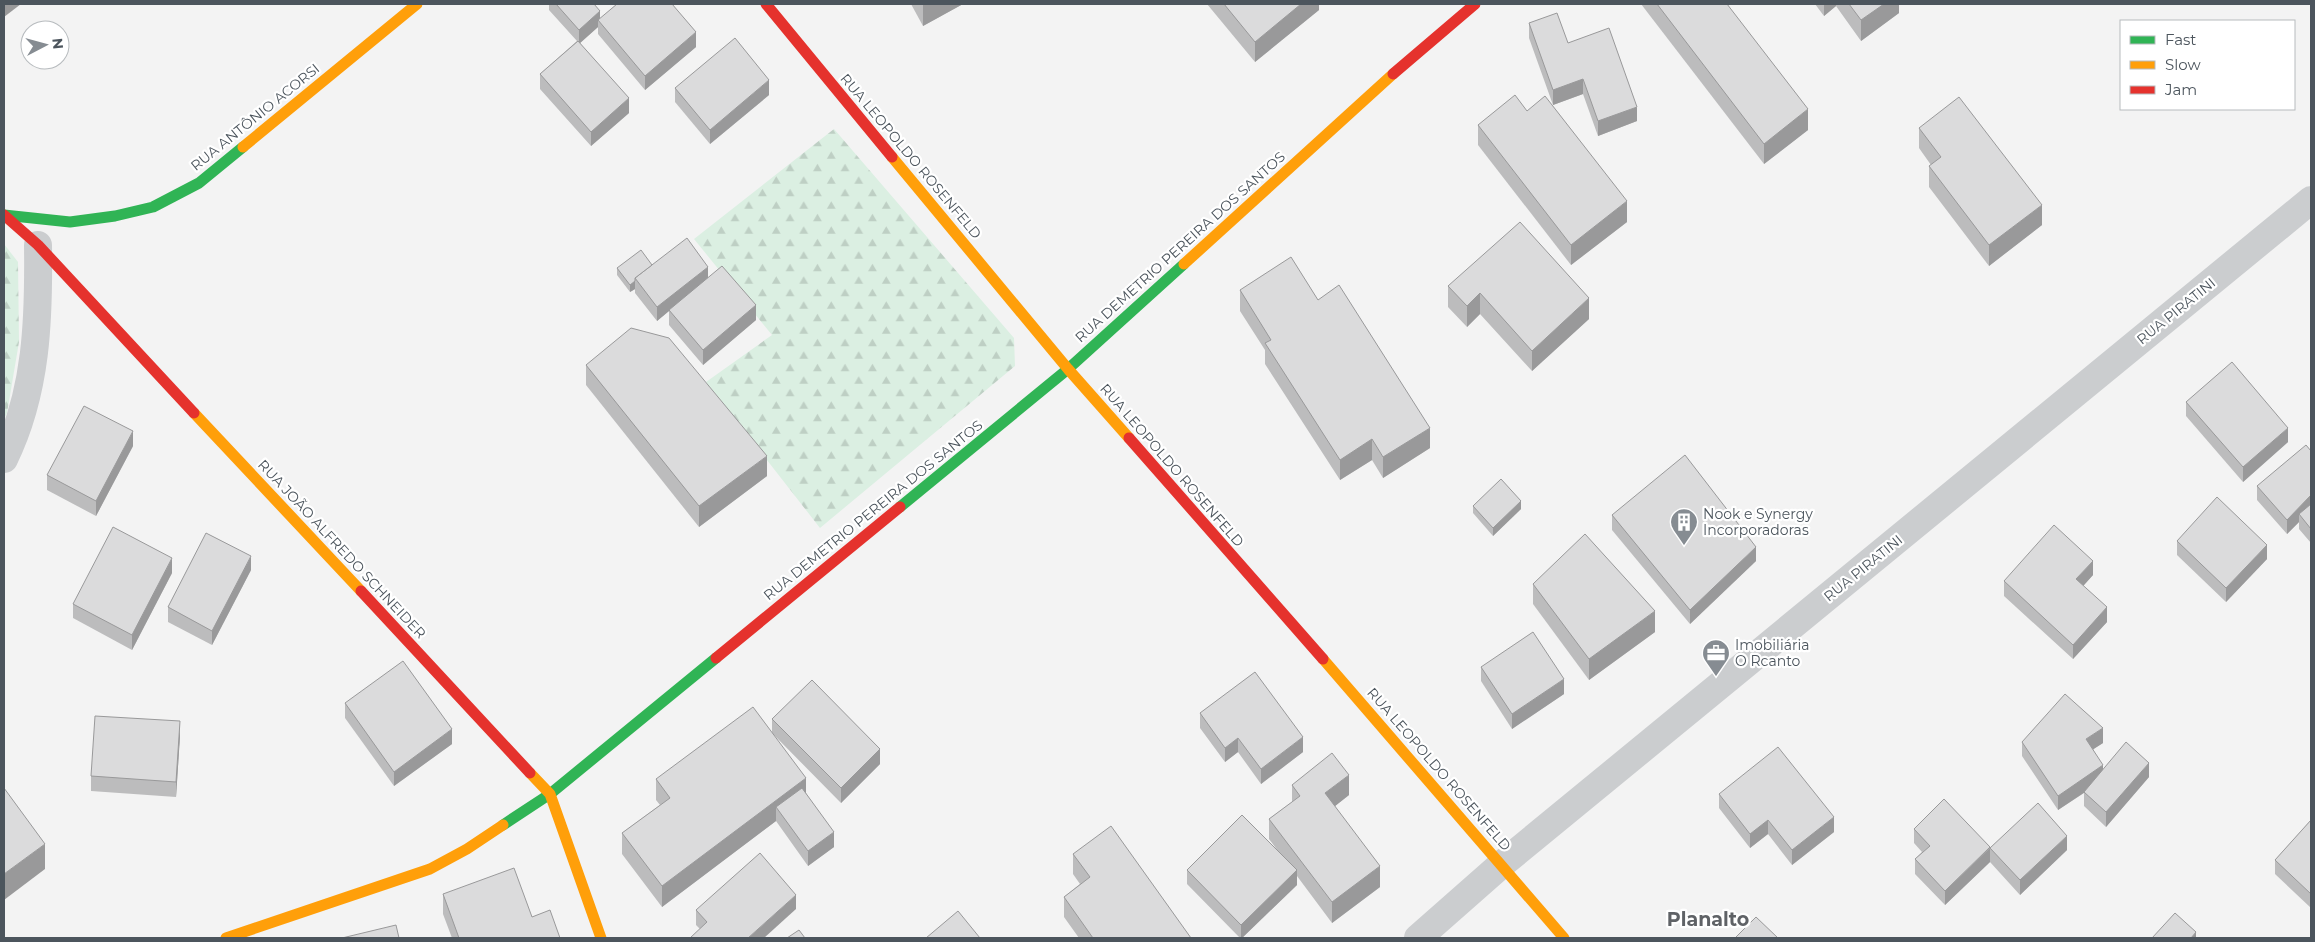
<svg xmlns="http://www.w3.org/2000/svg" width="2315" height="942" font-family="Montserrat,sans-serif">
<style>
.forest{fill:url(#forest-firs)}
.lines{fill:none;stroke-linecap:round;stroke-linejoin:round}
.street{stroke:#cbcdcf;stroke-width:28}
.fast{stroke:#30b455;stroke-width:11}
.slow{stroke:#ff9f0a;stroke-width:11}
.jam{stroke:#e5322d;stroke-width:11}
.wall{fill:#bcbcbd}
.shaded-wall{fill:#99999a}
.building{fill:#dbdbdc;stroke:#99999a}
.labels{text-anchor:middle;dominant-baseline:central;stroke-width:4.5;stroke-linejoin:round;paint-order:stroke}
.street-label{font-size:14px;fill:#4c555d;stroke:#fff}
.poi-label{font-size:14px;fill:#4c555d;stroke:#fff;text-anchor:start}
.district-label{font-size:19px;font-weight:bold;fill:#5f6266;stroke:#fff}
</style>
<defs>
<pattern id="forest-firs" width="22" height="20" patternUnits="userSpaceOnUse" patternTransform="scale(1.25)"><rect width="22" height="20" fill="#dbefe2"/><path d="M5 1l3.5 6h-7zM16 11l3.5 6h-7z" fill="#becfc4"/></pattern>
</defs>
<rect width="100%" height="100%" fill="#f3f3f3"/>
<!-- forest -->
<g class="forest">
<path d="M834,129L1014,338L1015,366L820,528L706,382L772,335L694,239Z"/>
<path d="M4,244L18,262L19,342L7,413L4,419Z"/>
</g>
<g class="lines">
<!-- street -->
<g class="street">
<path d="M4,459C37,392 39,319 38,245"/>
<path d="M1418,938L1502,864L2311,200"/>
</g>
<!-- fast -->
<g class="fast">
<path d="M4,215L70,222L115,216L153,207L199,183L243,147"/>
<path d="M900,507L1068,369L1184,264"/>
<path d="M503,825L550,794L716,658"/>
</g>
<!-- slow -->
<g class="slow">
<path d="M243,147L417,4"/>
<path d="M892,157L1068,369L1129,438"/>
<path d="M1184,264L1393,74"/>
<path d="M194,413L361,591"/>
<path d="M1323,659L1564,938"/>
<path d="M530,773L550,794L601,938"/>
<path d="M226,938L430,869L467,849L503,825"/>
</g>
<!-- jam -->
<g class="jam">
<path d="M766,4L892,157"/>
<path d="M1393,74L1475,4"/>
<path d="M4,215L38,245L194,413"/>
<path d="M1129,438L1323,659"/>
<path d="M361,591L530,773"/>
<path d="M716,658L900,507"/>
</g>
</g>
<!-- wall -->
<g class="wall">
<path d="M549,4H594L600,19L696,47L645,90L598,34V27L580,43L629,113L591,146L540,89V74L577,41L549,10Z"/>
<path d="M911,4H963L923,26Z"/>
<path d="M1207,4H1319V10L1255,62Z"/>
<path d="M1641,4H1727L1808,130L1764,164Z"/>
<path d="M1815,4H1899V13L1861,41L1836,6L1824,16Z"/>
<path d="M1529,23L1568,43L1637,121L1598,136L1583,94L1553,105L1529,38Z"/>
<path d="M675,88L769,95L710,144L675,102Z"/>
<path d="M1527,111L1627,222L1571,265L1478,145V125Z"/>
<path d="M1919,128L2042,225L1989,266L1929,187V166L1931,165L1919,148Z"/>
<path d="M652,265L708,278L756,320L703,365L669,325V311L657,321L635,293V289L630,292L617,275V268Z"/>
<path d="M1448,286L1589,319L1532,371L1480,314L1467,327L1448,307Z"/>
<path d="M1240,290L1318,300L1430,448L1383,478L1372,460L1340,480L1265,364V350L1240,311Z"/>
<path d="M586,365L767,476L699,527L586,385Z"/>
<path d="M2186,402L2288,442L2243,482L2186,416Z"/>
<path d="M133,446L96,516L47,490V475Z"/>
<path d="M2311,451V543L2299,529V522L2287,534L2257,500V486Z"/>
<path d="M1473,506L1521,509L1493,536L1473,513Z"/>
<path d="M1612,515L1756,561L1690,624L1612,530Z"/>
<path d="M2177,541L2267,559L2226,602L2177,555Z"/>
<path d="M251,570L212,645L168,622V607Z"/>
<path d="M172,573L132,650L73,618V604Z"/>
<path d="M2093,575L2083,586L2107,622L2073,659L2004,596V581Z"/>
<path d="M1533,584L1655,632L1589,680L1533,604Z"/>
<path d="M1481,667L1564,694L1512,729L1481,681Z"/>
<path d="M345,703L452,744L394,786L345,718Z"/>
<path d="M1200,713L1303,752L1261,784L1238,752L1225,762L1200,728Z"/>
<path d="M772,719L880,764L841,803L774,735L806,793L834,847L808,866L776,821L662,907L622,854V833L660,805L656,800V779L772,734Z"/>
<path d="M180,736L176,797L91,791V776Z"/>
<path d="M2022,742L2103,743L2093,749L2103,769L2149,777L2106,827L2084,806V793L2058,810L2022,756Z"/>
<path d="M1292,785L1349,795L1335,806L1380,887L1332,923L1297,876V885L1242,938H1240L1187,884V870L1278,851L1269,839V819L1292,802Z"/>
<path d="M1719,794L1834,832L1792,865L1768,834L1750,848L1719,808Z"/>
<path d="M2311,820V908L2275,874V860Z"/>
<path d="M1914,829L1990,847L2067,850L2020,895L1990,862L1945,905L1915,874V859L1922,852L1914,843Z"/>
<path d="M1073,854L1191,938H1079L1064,917V897L1080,884L1073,874Z"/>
<path d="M443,894L532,917L560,938H452L443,914Z"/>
<path d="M796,909L700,929L696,925V910Z"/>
</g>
<!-- shaded-wall -->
<g class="shaded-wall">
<path d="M4,4H21L4,17Z"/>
<path d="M926,4H963L923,26V5Z"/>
<path d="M1301,4H1319V10L1255,62V42Z"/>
<path d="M1824,4H1836V6L1824,16Z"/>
<path d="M1884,4H1899V13L1861,41V20Z"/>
<path d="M600,11V22L598,20V27L579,44V30Z"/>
<path d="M696,32V47L645,90V76Z"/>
<path d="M1583,79V94L1553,105V90Z"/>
<path d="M769,80V95L710,144V130Z"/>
<path d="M629,98V113L591,146V132Z"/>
<path d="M1637,107V121L1598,136V121Z"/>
<path d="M1808,109V130L1764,164V144Z"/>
<path d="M1627,201V222L1571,265V245Z"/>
<path d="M2042,205V225L1989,266V245Z"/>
<path d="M708,267V281L669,310V311L657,321V307Z"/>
<path d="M635,281V289L630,292V285Z"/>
<path d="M1480,293V314L1467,327V306Z"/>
<path d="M1589,298V319L1532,371V351Z"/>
<path d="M756,305V320L703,365V350Z"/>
<path d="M1430,428V448L1383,478V457Z"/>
<path d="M2288,428V442L2243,482V467Z"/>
<path d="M133,431V446L96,516V501Z"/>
<path d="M1372,439V460L1340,480V460Z"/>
<path d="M767,456V476L699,527V506Z"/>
<path d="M2311,495V510L2299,514V522L2287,534V520Z"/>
<path d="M1521,501V509L1493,536V528Z"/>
<path d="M2267,545V559L2226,602V588Z"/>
<path d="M1756,547V561L1690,624V610Z"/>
<path d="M251,556V570L212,645V631Z"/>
<path d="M172,558V573L132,650V635Z"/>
<path d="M2093,561V575L2076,594V579Z"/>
<path d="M2107,607V622L2073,659V645Z"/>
<path d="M1655,611V632L1589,680V659Z"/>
<path d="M1564,679V694L1512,729V714Z"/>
<path d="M180,721V736L176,797V782Z"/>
<path d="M2103,728V743L2086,754V739Z"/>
<path d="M452,729V744L394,786V772Z"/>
<path d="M1303,737V752L1261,784V769Z"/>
<path d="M1238,738V752L1225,762V748Z"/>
<path d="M880,749V764L841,803V788Z"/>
<path d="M2149,763V777L2106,827V812Z"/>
<path d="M2103,765V780L2058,810V796Z"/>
<path d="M1349,775V795L1325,814V793Z"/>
<path d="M806,778V799L776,807V821L662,907V886Z"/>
<path d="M1834,817V832L1792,865V850Z"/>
<path d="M1768,820V834L1750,848V834Z"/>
<path d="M834,832V847L808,866V851Z"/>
<path d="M2067,836V850L2020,895V880Z"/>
<path d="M45,844V869L4,900V874Z"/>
<path d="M1990,848V862L1945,905V891Z"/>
<path d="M1380,866V887L1332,923V902Z"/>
<path d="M1297,870V885L1242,938H1241V925Z"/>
<path d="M796,895V909L764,938H748Z"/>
<path d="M2196,932V938H2191Z"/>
</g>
<!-- building -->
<g class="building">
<path d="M556,4H594L600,11L579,30Z"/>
<path d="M617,4H672L696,32L645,76L598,20Z"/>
<path d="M1224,4H1301L1255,42Z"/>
<path d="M1657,4H1727L1808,109L1764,144Z"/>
<path d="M1849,4H1884L1861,20Z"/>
<path d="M1557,13L1568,43L1609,28L1637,107L1598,121L1583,79L1553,90L1529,23Z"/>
<path d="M735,38L769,80L710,130L675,88Z"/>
<path d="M578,41L629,98L591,132L540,74Z"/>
<path d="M1515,95L1527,111L1545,96L1627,201L1571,245L1478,125Z"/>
<path d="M1959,97L2042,205L1989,245L1929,166L1941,157L1919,128Z"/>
<path d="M1520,222L1589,298L1532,351L1480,293L1467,306L1448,286Z"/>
<path d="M687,238L708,267L657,307L635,278Z"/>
<path d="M641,250L652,265L635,278V281L630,285L617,268Z"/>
<path d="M1291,257L1318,300L1339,285L1430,428L1383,457L1372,439L1340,460L1265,343L1271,340L1240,290Z"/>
<path d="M722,266L756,305L703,350L669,310Z"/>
<path d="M631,328L669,338L767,456L699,506L586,365Z"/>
<path d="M2232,362L2288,428L2243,467L2186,402Z"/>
<path d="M84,406L133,431L96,501L47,475Z"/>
<path d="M2306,445L2311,451V495L2287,520L2257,486Z"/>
<path d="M1685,455L1756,547L1690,610L1612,515Z"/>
<path d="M1501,479L1521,501L1493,528L1473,506Z"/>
<path d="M2217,497L2267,545L2226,588L2177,541Z"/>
<path d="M2311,504V529L2299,514Z"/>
<path d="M2054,525L2093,561L2076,579L2107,607L2073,645L2004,581Z"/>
<path d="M113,527L172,558L132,635L73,604Z"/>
<path d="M206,533L251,556L212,631L168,607Z"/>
<path d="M1585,534L1655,611L1589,659L1533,584Z"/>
<path d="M1533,632L1564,679L1512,714L1481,667Z"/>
<path d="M403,661L452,729L394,772L345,703Z"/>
<path d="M1255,672L1303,737L1261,769L1238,738L1225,748L1200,713Z"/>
<path d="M812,680L880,749L841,788L772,719Z"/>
<path d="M2065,694L2103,728L2086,739L2103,765L2058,796L2022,742Z"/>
<path d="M753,707L806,778L662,886L622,833L670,798L656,779Z"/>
<path d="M95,716L180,721L176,782L91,776Z"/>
<path d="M2126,742L2149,763L2106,812L2084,792Z"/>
<path d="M1778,747L1834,817L1792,850L1768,820L1750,834L1719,794Z"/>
<path d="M1332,753L1349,775L1325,793L1380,866L1332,902L1269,819L1300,796L1292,785Z"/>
<path d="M4,788L45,844L4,874Z"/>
<path d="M802,788L834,832L808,851L776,807Z"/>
<path d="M1944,799L1990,847L1945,891L1915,859L1930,846L1914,829Z"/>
<path d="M2038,803L2067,836L2020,880L1990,848Z"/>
<path d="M1242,815L1297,870L1241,925L1187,870Z"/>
<path d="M2311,820V894L2275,860Z"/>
<path d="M1111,826L1191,938H1093L1064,897L1090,877L1073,854Z"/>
<path d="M760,853L796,895L748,938H690L707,922L696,910Z"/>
<path d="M514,868L532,917L550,910L560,938H459L443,894Z"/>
<path d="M958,911L980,938H926Z"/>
<path d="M2175,913L2196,932L2191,938H2152Z"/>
<path d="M1756,917L1778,938H1735Z"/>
<path d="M396,925L399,938H342Z"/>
<path d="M799,930L805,938H787Z"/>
</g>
<!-- icons -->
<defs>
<g id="building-pin" transform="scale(1.4375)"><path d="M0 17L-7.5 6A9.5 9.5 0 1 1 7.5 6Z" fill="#868c92" stroke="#fff"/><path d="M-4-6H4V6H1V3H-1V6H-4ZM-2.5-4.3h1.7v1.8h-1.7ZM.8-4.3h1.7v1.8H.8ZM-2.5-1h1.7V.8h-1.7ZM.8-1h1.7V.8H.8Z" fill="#fff"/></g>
<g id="office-pin" transform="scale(1.4375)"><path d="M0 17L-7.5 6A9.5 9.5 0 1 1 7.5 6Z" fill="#868c92" stroke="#fff"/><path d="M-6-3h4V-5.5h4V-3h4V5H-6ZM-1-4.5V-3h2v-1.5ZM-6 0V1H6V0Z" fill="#fff"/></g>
</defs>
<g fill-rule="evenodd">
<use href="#building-pin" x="1684" y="522"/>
<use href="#office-pin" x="1716" y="653"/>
</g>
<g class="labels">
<!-- street labels -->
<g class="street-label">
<text transform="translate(255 117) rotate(-39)">RUA ANTÔNIO ACORSI</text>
<text transform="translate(911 156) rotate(50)">RUA LEOPOLDO ROSENFELD</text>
<text transform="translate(1180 247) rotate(-42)">RUA DEMETRIO PEREIRA DOS SANTOS</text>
<text transform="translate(2176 311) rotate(-39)">RUA PIRATINI</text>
<text transform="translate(1172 465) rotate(49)">RUA LEOPOLDO ROSENFELD</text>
<text transform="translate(873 510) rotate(-39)">RUA DEMETRIO PEREIRA DOS SANTOS</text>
<text transform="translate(342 549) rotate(47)">RUA JOÃO ALFREDO SCHNEIDER</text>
<text transform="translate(1863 568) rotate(-39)">RUA PIRATINI</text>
<text transform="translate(1439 769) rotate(49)">RUA LEOPOLDO ROSENFELD</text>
</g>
<!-- poi labels -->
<g class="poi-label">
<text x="1703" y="514">Nook e Synergy<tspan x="1703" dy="16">Incorporadoras</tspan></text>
<text x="1735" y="645">Imobiliária<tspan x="1735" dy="16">O Rcanto</tspan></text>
</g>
<!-- district labels -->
<g class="district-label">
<text x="1708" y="919">Planalto</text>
</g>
</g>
<!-- border -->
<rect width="2315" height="942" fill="none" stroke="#4c555d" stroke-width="10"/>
<!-- legend -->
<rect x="2120" y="20" width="175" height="90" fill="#ffffff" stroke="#b7bbbe"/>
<rect x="2130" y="36" width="25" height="8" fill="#30b455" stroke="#b7bbbe"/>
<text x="2165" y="45" font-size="15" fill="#4c555d">Fast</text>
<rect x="2130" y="61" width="25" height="8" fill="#ff9f0a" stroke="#b7bbbe"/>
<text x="2165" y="70" font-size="15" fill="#4c555d">Slow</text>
<rect x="2130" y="86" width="25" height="8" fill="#e5322d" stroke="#b7bbbe"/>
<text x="2165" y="95" font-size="15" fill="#4c555d">Jam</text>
<!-- north arrow -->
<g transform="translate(45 45) rotate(84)"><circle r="24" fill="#ffffff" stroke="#b7bbbe"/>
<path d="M0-4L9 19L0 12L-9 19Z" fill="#868c92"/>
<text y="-8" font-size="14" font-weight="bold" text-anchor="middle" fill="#4c555d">N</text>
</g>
</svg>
